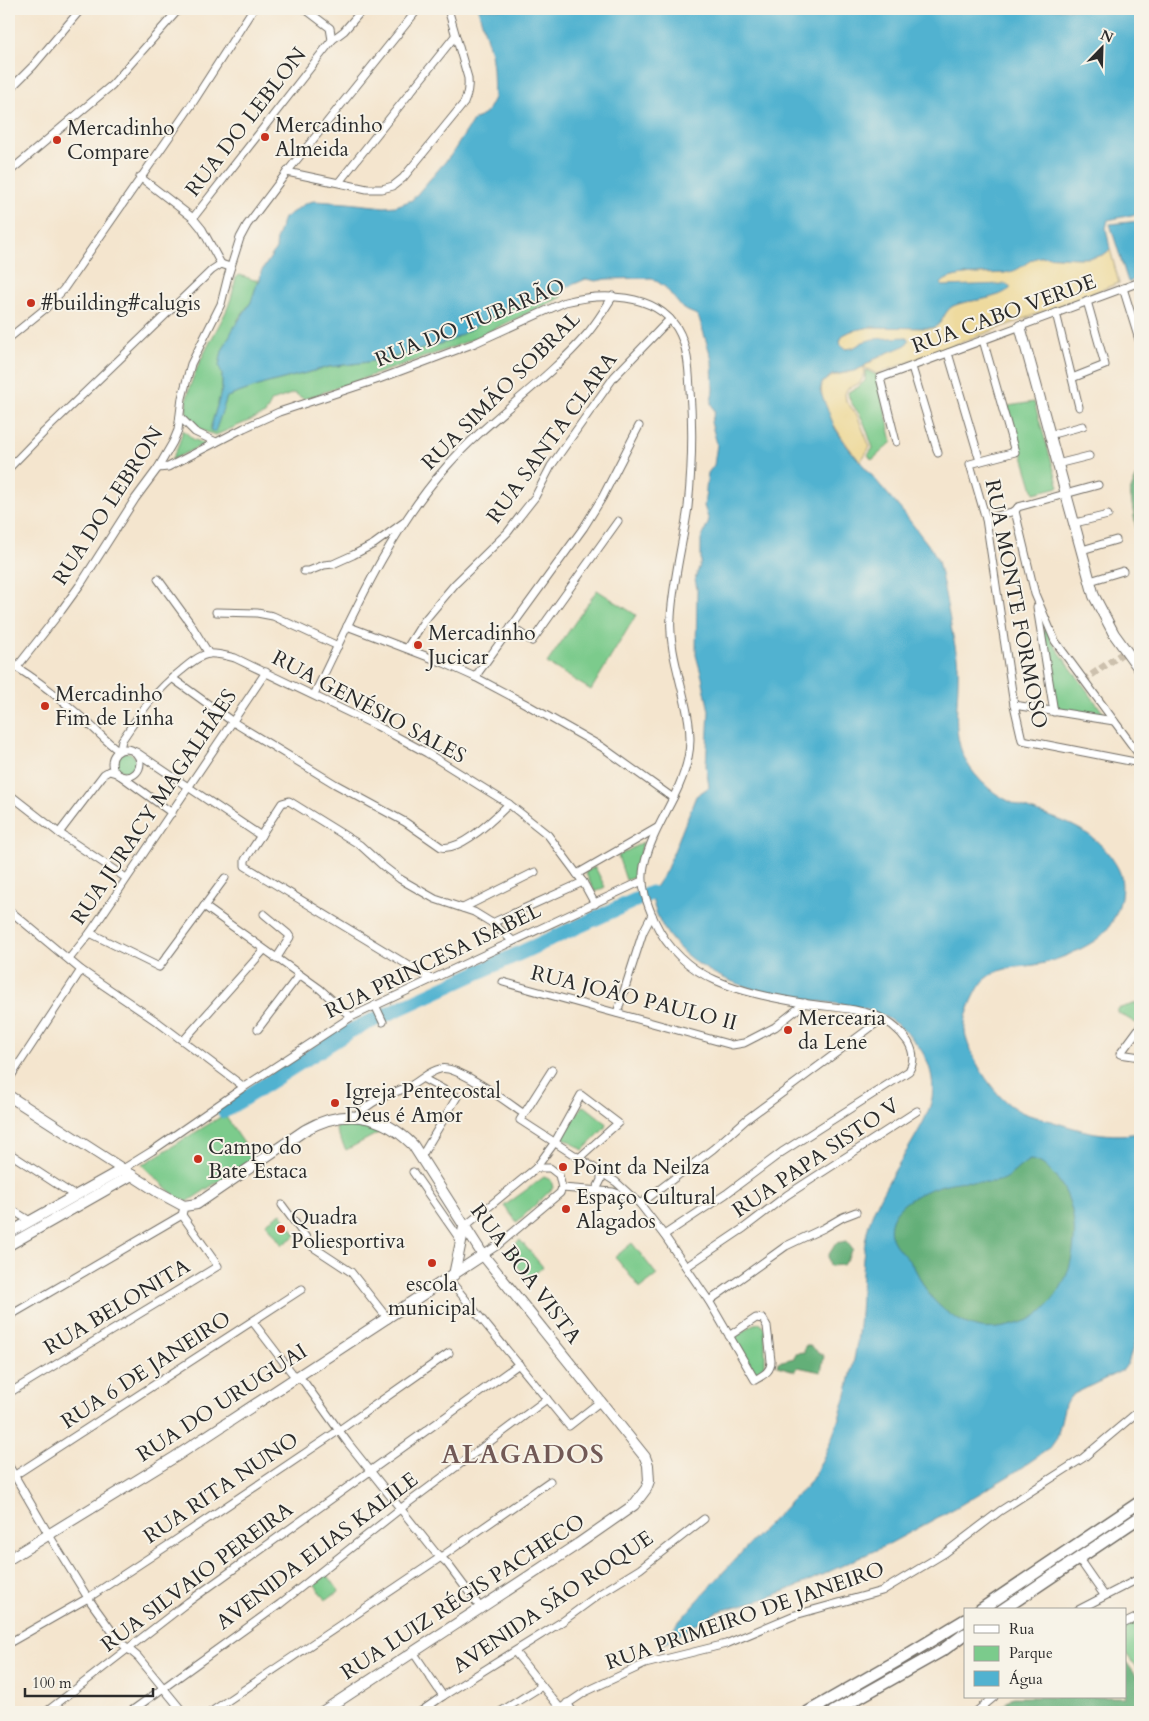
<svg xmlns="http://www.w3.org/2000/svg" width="1149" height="1721" font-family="Cardo,serif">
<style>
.green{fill:#7bcb8c;stroke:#537b5c}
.forest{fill:#64af78;stroke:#486d52}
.sand{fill:#eeda9e;stroke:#8c8264}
.water{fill:#51b2d0;stroke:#3e6e7e;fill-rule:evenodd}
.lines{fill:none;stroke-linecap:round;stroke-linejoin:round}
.river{stroke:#51b2d0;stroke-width:15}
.street-tunnel{stroke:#ccc0ad;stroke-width:7;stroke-dasharray:7 3.5;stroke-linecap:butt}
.street-casing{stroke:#716c64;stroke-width:9}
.secondary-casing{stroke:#716c64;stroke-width:12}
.primary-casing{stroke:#716c64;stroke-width:14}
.street{stroke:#fff;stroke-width:7}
.secondary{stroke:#fff;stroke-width:10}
.primary{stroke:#fff;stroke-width:11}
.poi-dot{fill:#c8321e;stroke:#f7f3e8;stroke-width:2}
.labels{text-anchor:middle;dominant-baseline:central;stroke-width:4;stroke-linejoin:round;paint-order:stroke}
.street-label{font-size:21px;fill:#2b2b2b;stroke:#f7f3e8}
.poi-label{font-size:21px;fill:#2b2b2b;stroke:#f7f3e8;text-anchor:start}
.district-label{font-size:26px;font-weight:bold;letter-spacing:1px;fill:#725956;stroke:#f7f3e8}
</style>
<rect width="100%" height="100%" fill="#f7f3e8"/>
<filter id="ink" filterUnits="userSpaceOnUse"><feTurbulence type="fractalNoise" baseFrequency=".02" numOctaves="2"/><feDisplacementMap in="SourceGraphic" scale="10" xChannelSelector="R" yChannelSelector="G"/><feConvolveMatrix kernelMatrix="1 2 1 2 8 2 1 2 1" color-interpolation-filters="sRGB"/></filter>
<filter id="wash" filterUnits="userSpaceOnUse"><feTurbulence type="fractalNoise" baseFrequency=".0096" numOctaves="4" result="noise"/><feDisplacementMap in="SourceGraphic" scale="20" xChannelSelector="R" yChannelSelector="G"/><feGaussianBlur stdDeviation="1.12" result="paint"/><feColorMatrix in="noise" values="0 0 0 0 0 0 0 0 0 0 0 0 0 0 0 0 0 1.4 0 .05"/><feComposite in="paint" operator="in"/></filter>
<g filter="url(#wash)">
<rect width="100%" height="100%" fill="#f4e5ce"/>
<!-- green -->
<g class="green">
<path d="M240,275L254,280H260L257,284L251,302L239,318L222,351L219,366L222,374V389L210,429L215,431L227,397L264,384L329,367L368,362L397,356L450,341L508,307L560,291L562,297L473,339L451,348L304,399L294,393L272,401L265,414L216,435C207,433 192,427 188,417C177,392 218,331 228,307C232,297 234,287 236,277Z"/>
<path d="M866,370L878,376L892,442L872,460L868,455L873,448C870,440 865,423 861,417C856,408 849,403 848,392L857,388L865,381Z"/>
<path d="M1034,402L1059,487L1034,493L1008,406Z"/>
<path d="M183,430L193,439L205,444L171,460L178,447Z"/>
<path d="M597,590L636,615L591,690L547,663Z"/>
<path d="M1047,629L1052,642L1107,718L1056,710L1043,630Z"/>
<circle cx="126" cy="762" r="10"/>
<path d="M643,842L635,877L626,880L618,856Z"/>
<path d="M595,867L605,887L595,892L585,872Z"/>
<path d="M1140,1002V1023L1139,1025L1117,1012V1009Z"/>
<path d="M582,1106L586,1107L605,1122L606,1125L604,1129L583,1150L562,1137Z"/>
<path d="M222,1116L224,1118L226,1117L254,1158L187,1202L185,1200H179L142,1165Z"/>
<path d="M365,1120L386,1129L346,1150L336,1130L338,1121Z"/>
<path d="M544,1177L551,1180L553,1188L517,1222L504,1206Z"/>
<path d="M281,1213L296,1235L282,1245L266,1223Z"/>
<path d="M520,1240L543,1267L528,1279L506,1251Z"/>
<path d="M632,1243L657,1275L640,1288L615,1257Z"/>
<path d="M760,1323L765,1329V1364L761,1371H754L734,1338L754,1324Z"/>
<path d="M327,1574L339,1591L325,1600L314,1583Z"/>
<path d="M1140,1619V1673L1125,1652V1626Z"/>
</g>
<!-- forest -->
<g class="forest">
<path d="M1140,470V553L1130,492L1138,472Z"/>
<path d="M1068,1149L1086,1287L1004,1359L874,1323L880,1203L910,1152Z"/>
<path d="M847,1241L853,1249L843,1265L830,1266L828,1256L836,1243Z"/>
<path d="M805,1346H810L824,1356L821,1372L798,1367L795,1371L777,1366L778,1362L794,1358L795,1353L804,1352Z"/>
<path d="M1125,1663H1127L1140,1681V1712H1000L998,1709L1013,1697H1125Z"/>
</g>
<!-- sand -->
<path class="sand" d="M1110,249L1119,283L877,374L864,367L865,373L860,383L847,389L845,394L846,401L857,415L870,447L860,462C846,444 817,407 822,383C833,372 849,375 862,367C871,363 878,357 886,352L863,342C855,347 850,351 841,347L840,341L843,335L851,331L870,327L932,328C944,324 943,311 953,306C966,300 982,301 995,296C1000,295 1005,292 1009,289L943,286L941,284C948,271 990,275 1004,273C1017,271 1027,260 1039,257C1057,254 1099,265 1110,249Z"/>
<!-- water -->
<g class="water">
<path d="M478,9H1140V206L1136,208V214L1108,220L1106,228L1110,249C1099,265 1057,254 1039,257C1024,261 1023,271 1004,273C990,274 948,272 941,284L943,286L1005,284L1010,287V289C1005,292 1000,295 995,296C982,301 966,300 953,306C943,311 944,325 932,328L870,327L851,331L843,335L840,341L841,346L846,349L853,348L863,342L873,339L906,337L909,340L906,345L875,358L863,367L854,371L832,375L822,383L820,391L835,428L846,445L903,512L933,551L938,561C943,582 947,604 951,626C953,638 957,652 958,665C960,709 945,744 981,781C1019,821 1076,808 1111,857C1115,863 1120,870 1121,877C1125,897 1115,924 1100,937C1086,948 1057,961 1040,964C1021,968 1002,965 986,979C979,985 976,993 972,1001C968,1011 964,1020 965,1031C967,1053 994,1096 1013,1107C1021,1113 1031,1116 1041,1118C1077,1129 1102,1139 1140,1133V1325L1128,1363L1123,1370L1072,1395L1065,1404L1057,1438L1050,1448L1012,1474L957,1507L887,1545L800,1585L764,1599L716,1612L664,1644L662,1642L665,1637C696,1603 725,1569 757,1536C769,1524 781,1512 792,1500C798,1494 805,1489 810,1482C837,1439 854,1375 859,1325C863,1287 859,1245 874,1210C884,1187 898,1165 911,1144C919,1130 929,1114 932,1098C935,1077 928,1057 915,1042C883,1003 846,1006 800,999C738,990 663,964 651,893L666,871L696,796L709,787L706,766L709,711L702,677L696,655L697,589L695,579L701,562V540L709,521L704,506L708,473L714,465L717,444L711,422L715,412L711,403L713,390L712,360L700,321L697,315L683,309L665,287L652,278L606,279L596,281L586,279L539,299L508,307L450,341L397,356L368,362L329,367L264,384L227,397L215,432L210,430L222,389V375L219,366L222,351L233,329L251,302L257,284L260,280L261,272L276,249L277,237L284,218L306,203L314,201L347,203L384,207L396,206L412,200L451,155L473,121L486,113L494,98L493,69L491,53ZM1030,1160C1042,1161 1047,1168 1055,1176C1086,1212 1078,1279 1043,1310C1035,1318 1025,1322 1013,1325C1001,1328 989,1330 976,1327C960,1323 943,1311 932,1298C925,1290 920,1278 915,1269C909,1258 894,1248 891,1235C884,1203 934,1185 958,1182C971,1180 986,1184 999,1181C1012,1177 1019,1165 1030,1160Z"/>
<path d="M1140,221V278L1128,282L1110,224Z"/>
</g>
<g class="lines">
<!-- river -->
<path class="river" d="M224,1111L350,1031L651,893"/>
</g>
</g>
<g filter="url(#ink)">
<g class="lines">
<!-- street-tunnel -->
<path class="street-tunnel" d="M1083,681L1126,651"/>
<!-- street casing -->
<g class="street-casing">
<g id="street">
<path d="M332,40L344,31L363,9"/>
<path d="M9,90L33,66L81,9"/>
<path d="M9,172L112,85L179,9"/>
<path d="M287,172L367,189H382L393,186L403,178L464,103C468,94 469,88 468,78L448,9"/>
<path d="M140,177L193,218L202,229L221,264"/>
<path d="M339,182L455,36"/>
<path d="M193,218L332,40L330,28L305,9"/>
<path d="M1123,288L1140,343"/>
<path d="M1056,313L1079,407"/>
<path d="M9,338L46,308L63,290L190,107L253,9"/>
<path d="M983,340L1015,452L970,464L986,519L1014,705L1022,740L1140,763"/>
<path d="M948,353L980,461"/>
<path d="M912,367L938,453"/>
<path d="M1072,378L1105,365L1087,301"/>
<path d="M180,417L195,432L216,442"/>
<path d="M1049,435L1083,426"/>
<path d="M896,442L880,378L1140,282"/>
<path d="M1057,464L1089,456"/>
<path d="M9,468L44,432L212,270L221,264L230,267"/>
<path d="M158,468L168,467L244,428L279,412L379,379L475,343L565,302C601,293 654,292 677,328C688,346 689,370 690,390C693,429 692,467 688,507C683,543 673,580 671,617C667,664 698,714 688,758C680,797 652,827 644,866C640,886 647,904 655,922C667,948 689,969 715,980C742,992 773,998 802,1003C841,1010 882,1004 908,1042C914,1052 915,1061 909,1071L782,1152L726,1194L664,1235"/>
<path d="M1015,511L1035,594L1055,641L1140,756"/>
<path d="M986,519L1015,511L1018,507L1098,485"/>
<path d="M1075,523L1108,515"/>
<path d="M1082,550L1116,540"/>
<path d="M304,571H309L324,565L333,564L353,555L374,544L403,523"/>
<path d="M158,579L190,623L209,654"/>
<path d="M1090,581L1123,571"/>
<path d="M1037,607L1054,712"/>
<path d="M216,612L257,613L273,616L338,646"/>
<path d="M347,626L444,663L475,677L524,703L602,747L673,798"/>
<path d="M511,627L532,641L618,521"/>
<path d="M407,648L424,621L455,584L508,532L520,516L535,497L551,466L614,377L670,319"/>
<path d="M9,663C38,679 64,702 89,724C99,733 107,742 118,750"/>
<path d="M17,667L61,611L82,582L135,499L158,468L173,442L178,430L182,398L191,364L221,304L228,276L240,238L247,225L287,172L418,9"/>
<path d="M475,677L584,527L602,498L639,426"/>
<path d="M172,678L233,722L335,784L405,822L441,847C460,852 496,817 509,804"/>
<path d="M314,695C352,617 389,531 447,466C489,418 545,383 587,334C597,322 605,309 613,296"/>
<path d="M1014,705L1114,721"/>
<circle cx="126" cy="763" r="14"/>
<path d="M120,749L122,740C141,712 155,691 182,670C189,664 198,656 208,654C217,653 226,656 235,658L377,726L427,753L509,804L548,835L583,882L595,904"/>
<path d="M136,752L261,836"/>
<path d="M121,776L172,813"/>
<path d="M9,794L59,833L126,878"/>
<path d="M59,833L104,774L109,771L116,773"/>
<path d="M577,874L657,828"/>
<path d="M204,906L320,989L351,1017"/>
<path d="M463,908L535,872"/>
<path d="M9,910L81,970L159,1023L244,1087"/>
<path d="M264,914L288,934L290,937L276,959"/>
<path d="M492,923L583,882"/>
<path d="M90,933L159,967L225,878"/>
<path d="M69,959L90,933L266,672"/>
<path d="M431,979L245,866V860L282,803L289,801L360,845L383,866L400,879L435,899L474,912L492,923L513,941"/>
<path d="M503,982L732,1045L744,1043L775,1027L805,1003"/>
<path d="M375,1005L383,1022"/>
<path d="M617,1013L643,932L652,915"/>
<path d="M1140,1027L1120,1054L1140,1057"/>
<path d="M258,1029L299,975"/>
<path d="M183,1041L264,950"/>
<path d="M9,1079L81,970"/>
<path d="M524,1114L552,1070"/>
<path d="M356,1116C376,1097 387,1096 410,1086C420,1081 429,1071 440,1069C457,1064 508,1103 524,1114L520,1120L616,1182L640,1204L664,1235L709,1301L755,1380C763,1375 771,1372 771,1361L767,1326L763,1319L756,1318L729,1336"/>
<path d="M9,1153L75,1196"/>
<path d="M421,1157L457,1097L424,1079"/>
<path d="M123,1169L152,1151L244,1087L351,1017L642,881"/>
<path d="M413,1172L461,1241"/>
<path d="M562,1188L613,1192L633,1199"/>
<path d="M596,1190L601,1180V1172"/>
<path d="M640,1204L713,1149L747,1119L882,1019"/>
<path d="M282,1205L313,1247L351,1272L388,1319"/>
<path d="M9,1208L30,1221"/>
<path d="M464,1227L536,1168L555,1142L581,1095L618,1123L579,1158"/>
<path d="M483,1255L498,1245L560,1193L562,1188L559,1175L550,1168H536"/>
<path d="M686,1267L744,1228L787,1195L917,1111"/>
<path d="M448,1278L569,1426L601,1401"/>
<path d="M709,1301L786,1246L824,1228L843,1217L856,1212"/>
<path d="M9,1316L182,1215L183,1211"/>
<path d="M253,1322L292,1373L304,1382L348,1443L435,1552L447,1563L480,1607"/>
<path d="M9,1393L218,1266L182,1215"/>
<path d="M9,1466L49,1535L88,1598L119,1641L138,1657L183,1712"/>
<path d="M9,1479L302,1289"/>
<path d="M1079,1559L1104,1595"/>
<path d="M1078,1610L1140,1578"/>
<path d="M1125,1623L1140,1616"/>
<path d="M9,1643L88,1598L170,1544L338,1431L449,1353"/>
<path d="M413,1652L443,1696"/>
<path d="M515,1652L542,1686"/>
<path d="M567,1703L573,1712"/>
<path d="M46,1712L188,1602L519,1364"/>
<path d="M130,1712L280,1604L400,1509L547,1399"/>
<path d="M211,1712L441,1557L550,1481"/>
<path d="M420,1712L443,1696L563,1621L601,1593L640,1569L704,1519"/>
<path d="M500,1712L542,1686L560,1708"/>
<path d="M555,1712L585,1692L645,1664L726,1644L795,1615L882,1591L945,1553L1000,1511L1083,1458L1140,1410"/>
<path d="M976,1712L994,1697"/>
</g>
</g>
<!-- secondary casing -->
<g class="secondary-casing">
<g id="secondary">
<path d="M1020,326L1094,596L1114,634L1140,670"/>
<path d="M9,1096L158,1192L184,1206L197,1204L305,1130C344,1108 381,1113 413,1145L483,1255L645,1457L648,1465L649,1481L646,1489L634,1505L578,1544L322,1712"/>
<path d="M9,1233L123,1169"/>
<path d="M9,1245L132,1175"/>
<path d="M454,1275L464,1227"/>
<path d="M9,1559L175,1457L483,1255"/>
</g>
</g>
<!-- primary casing -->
<g class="primary-casing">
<g id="primary">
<path d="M980,1610L1140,1502"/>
<path d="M1002,1610L1140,1517"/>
<path d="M808,1712L897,1661L965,1620"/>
<path d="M833,1712L943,1650L965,1634"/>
</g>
</g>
<!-- street -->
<use href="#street" class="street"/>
<!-- secondary -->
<use href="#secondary" class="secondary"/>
<!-- primary -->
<use href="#primary" class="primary"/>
</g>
</g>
<!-- markers -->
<g class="poi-dot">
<circle cx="265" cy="137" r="5"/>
<circle cx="57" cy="140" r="5"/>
<circle cx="31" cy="303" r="5"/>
<circle cx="418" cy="645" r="5"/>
<circle cx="45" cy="706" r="5"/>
<circle cx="788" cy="1030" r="5"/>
<circle cx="335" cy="1103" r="5"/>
<circle cx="198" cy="1159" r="5"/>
<circle cx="563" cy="1167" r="5"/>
<circle cx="566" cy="1209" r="5"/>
<circle cx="281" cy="1229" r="5"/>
<circle cx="432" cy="1263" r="5"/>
</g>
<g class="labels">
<!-- street labels -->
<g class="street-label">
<text transform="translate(246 122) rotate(-52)">RUA DO LEBLON</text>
<text transform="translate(1004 314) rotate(-20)">RUA CABO VERDE</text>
<text transform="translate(470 323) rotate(-22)">RUA DO TUBARÃO</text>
<text transform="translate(501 391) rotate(-45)">RUA SIMÃO SOBRAL</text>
<text transform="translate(552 438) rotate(-54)">RUA SANTA CLARA</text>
<text transform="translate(108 506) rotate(-57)">RUA DO LEBRON</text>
<text transform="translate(1016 604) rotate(79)">RUA MONTE FORMOSO</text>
<text transform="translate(369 707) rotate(28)">RUA GENÉSIO SALES</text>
<text transform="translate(154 807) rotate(-56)">RUA JURACY MAGALHÃES</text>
<text transform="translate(433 961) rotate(-26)">RUA PRINCESA ISABEL</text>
<text transform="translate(634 998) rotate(14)">RUA JOÃO PAULO II</text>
<text transform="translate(816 1158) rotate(-34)">RUA PAPA SISTO V</text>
<text transform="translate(526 1274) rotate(53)">RUA BOA VISTA</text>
<text transform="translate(117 1307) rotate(-31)">RUA BELONITA</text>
<text transform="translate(146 1370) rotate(-33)">RUA 6 DE JANEIRO</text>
<text transform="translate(222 1403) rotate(-33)">RUA DO URUGUAI</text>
<text transform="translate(221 1488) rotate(-34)">RUA RITA NUNO</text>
<text transform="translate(317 1551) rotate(-37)">AVENIDA ELIAS KALILE</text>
<text transform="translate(197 1577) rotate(-37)">RUA SILVAIO PEREIRA</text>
<text transform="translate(463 1597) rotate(-33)">RUA LUIZ RÉGIS PACHECO</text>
<text transform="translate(553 1602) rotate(-34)">AVENIDA SÃO ROQUE</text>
<text transform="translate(745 1616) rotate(-19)">RUA PRIMEIRO DE JANEIRO</text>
</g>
<!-- poi labels -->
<g class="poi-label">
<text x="275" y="125">Mercadinho<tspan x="275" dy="24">Almeida</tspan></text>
<text x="67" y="128">Mercadinho<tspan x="67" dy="24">Compare</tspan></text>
<text x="41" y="303">#building#calugis</text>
<text x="428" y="633">Mercadinho<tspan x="428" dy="24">Jucicar</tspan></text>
<text x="55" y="694">Mercadinho<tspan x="55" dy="24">Fim de Linha</tspan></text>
<text x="798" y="1018">Mercearia<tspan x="798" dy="24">da Lene</tspan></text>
<text x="345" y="1091">Igreja Pentecostal<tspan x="345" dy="24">Deus é Amor</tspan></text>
<text x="208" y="1147">Campo do<tspan x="208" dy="24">Bate Estaca</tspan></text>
<text x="573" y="1167">Point da Neilza</text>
<text x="576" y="1197">Espaço Cultural<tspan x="576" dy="24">Alagados</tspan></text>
<text x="291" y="1217">Quadra<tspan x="291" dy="24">Poliesportiva</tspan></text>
<text x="432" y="1284" text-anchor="middle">escola<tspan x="432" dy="24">municipal</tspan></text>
</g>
<!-- district labels -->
<g class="district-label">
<text x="523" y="1454">ALAGADOS</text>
</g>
</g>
<!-- margin -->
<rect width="1149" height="1721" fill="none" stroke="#f7f3e8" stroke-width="30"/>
<!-- legend -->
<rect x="964" y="1608" width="162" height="90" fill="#f7f3e8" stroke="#a5a39c"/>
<rect x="974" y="1625" width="25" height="8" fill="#ffffff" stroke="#a5a39c"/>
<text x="1009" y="1634" font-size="15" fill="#2b2b2b">Rua</text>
<rect x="974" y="1646" width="25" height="15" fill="#7bcb8c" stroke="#a5a39c"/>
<text x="1009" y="1658" font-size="15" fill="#2b2b2b">Parque</text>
<rect x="974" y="1671" width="25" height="15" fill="#51b2d0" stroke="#a5a39c"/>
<text x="1009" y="1684" font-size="15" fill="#2b2b2b">Água</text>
<!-- north arrow -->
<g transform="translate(1102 48) rotate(23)" stroke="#f7f3e8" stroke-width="4" paint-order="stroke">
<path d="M0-4L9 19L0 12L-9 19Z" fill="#2b2b2b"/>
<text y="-8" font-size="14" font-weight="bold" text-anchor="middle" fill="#2b2b2b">N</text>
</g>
<!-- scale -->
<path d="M25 1688v8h128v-8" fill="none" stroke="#2b2b2b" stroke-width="2.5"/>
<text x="32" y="1688" font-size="15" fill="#2b2b2b" stroke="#f7f3e8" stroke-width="4" paint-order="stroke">100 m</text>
</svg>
